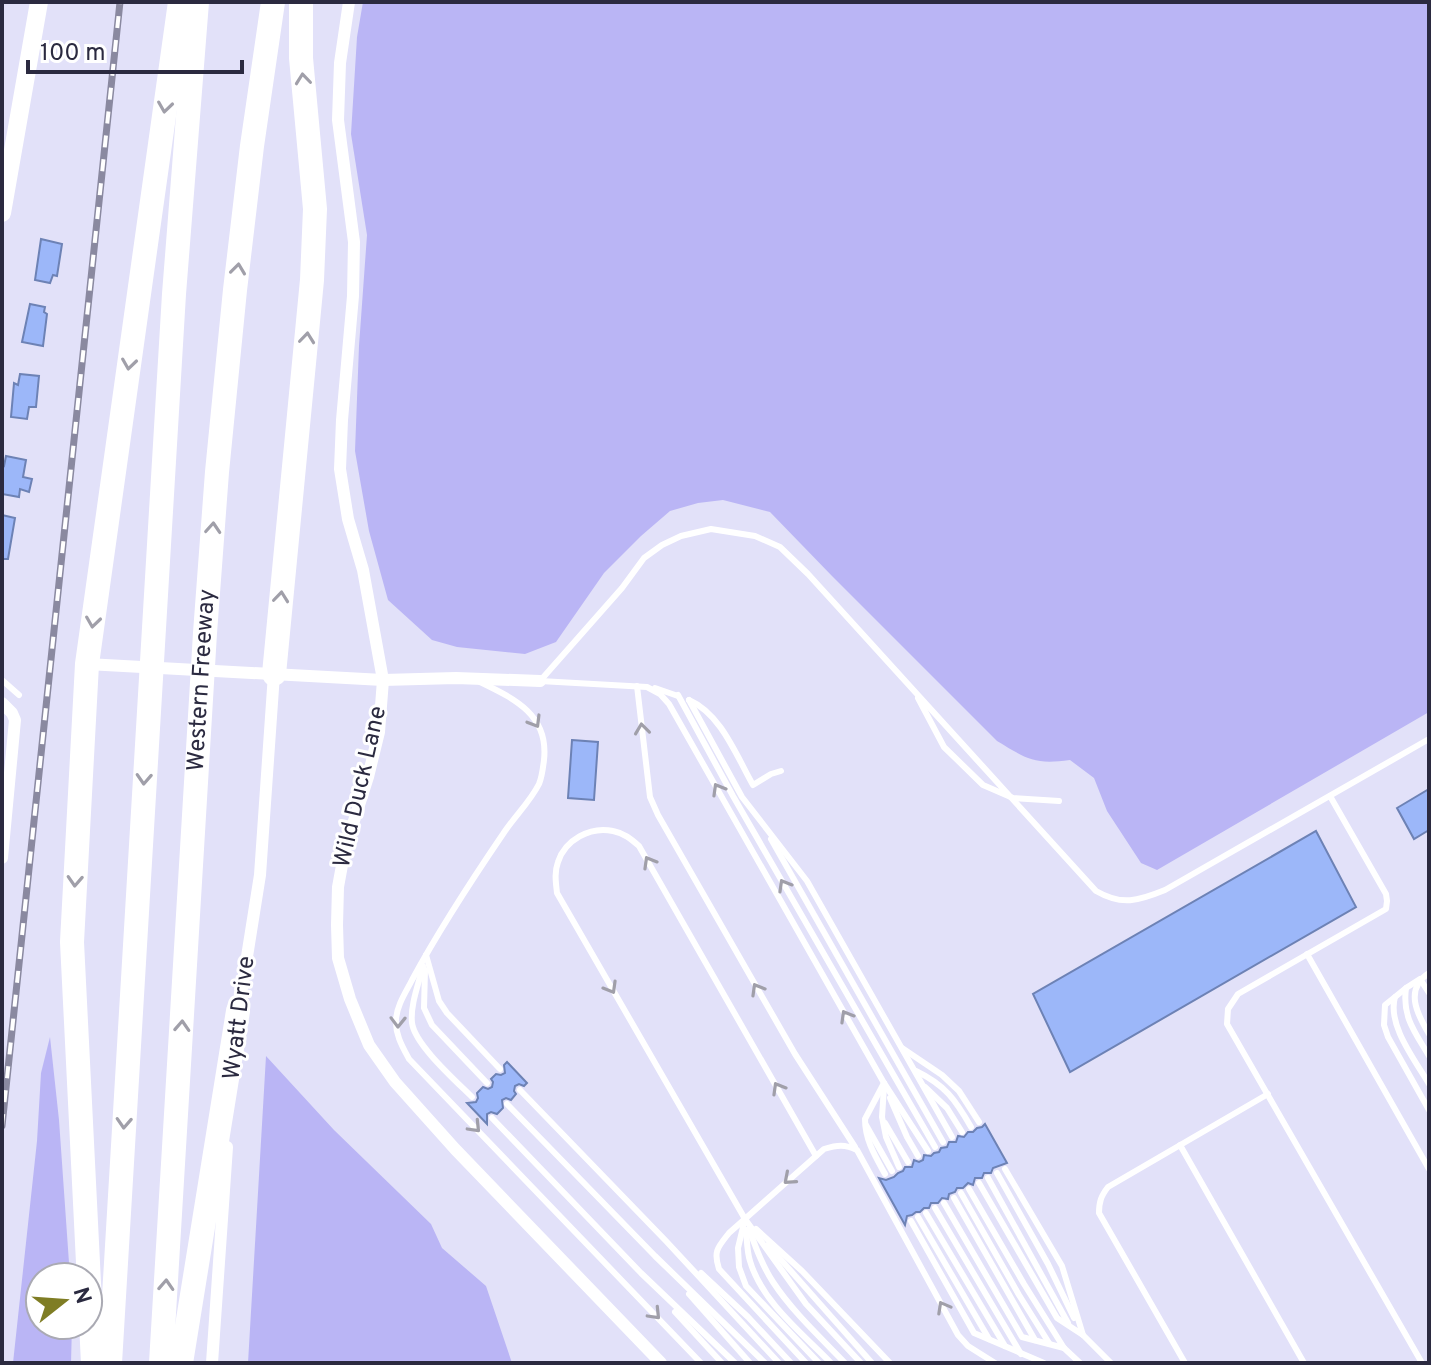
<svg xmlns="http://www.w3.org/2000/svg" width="1431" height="1365" font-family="Overpass,sans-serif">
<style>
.green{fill:#bab5f5}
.building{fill:#9cb7f9;stroke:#6d82b5;stroke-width:2}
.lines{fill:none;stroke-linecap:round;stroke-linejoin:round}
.lane{stroke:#fff;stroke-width:6}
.street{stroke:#fff;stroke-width:12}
.secondary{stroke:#fff;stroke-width:18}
.highway{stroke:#fff;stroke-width:24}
.rail-casing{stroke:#8a89a0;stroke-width:7}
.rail{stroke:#fff;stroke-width:4;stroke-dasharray:12;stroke-linecap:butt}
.oneway{stroke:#a09fa9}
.labels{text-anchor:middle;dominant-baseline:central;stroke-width:6;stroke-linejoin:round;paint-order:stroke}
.street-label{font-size:24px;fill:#2b2a40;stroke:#fff}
</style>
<rect width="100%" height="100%" fill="#e2e1f9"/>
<!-- green -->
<g class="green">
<path d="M363,2H1429V712L1157,870L1141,863L1107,811L1094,778L1070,760C1034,765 1027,759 997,741L832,576L770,512L723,500L698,503L670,511L641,536L604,573L556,642L525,654L457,647L432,640L388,600L369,531L355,451L359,346L367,235L351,134L357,37Z"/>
<path d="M50,1037L59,1120L70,1277H40V1325H72L71,1363H13L37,1141L41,1073Z"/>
<path d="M266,1056L334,1130L431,1224L442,1248L486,1286L512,1363H248Z"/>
</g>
<!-- building -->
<g class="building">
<path d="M41,239L62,244L57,276L53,275L50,283L35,280Z"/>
<path d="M30,304L45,307L44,312L47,314L43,346L22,342Z"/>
<path d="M20,374L39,376L36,407H29L27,419L11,417L14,383L18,385Z"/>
<path d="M6,456L26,460L23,477L32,479L29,492L20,489L19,497L2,494V465L4,466Z"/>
<path d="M2,515L15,518L8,559H2Z"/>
<path d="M572,740L598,742L594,800L568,798Z"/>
<path d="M1429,789V830L1414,839L1397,808Z"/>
<path d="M1316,831L1356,907L1070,1072L1033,994Z"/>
<path d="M507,1062L527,1083L524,1086L519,1084L515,1086L514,1091L516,1094L511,1100L506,1098L502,1100L503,1108L497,1114L491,1112L487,1114V1124L467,1103L476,1102L478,1098L477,1093L483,1087L488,1089L492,1087L493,1082L491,1079L496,1074L501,1075L505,1073L504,1065Z"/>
<path d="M985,1124L1007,1163L993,1168L991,1173H984L982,1178H975L973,1185L968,1183L963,1188H957L955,1192L949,1194L948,1199L942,1198L938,1203H931L929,1208H924L920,1212H916L912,1215L907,1216L905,1225L879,1178L886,1180L894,1177L898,1173L903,1171L905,1167H912L914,1160L919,1162L923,1160L924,1155L931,1156L934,1153L939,1152L941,1148L947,1147L949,1142H956L958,1136L964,1137L968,1132H973L977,1128L982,1127Z"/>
</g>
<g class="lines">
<!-- lane -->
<g class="lane">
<path d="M2,680L19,695"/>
<path d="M540,681L622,588L644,558L662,545L681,536L711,529L755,536L780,547L808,574L1096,891C1122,906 1138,901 1165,890L1429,739"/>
<path d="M540,681L647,687L660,694L669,704L884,1083L928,1151"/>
<path d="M480,682C515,699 549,715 544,760C543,768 542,777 539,784C530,802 514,817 503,834C471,881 439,930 412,980C406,992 397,1005 396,1019C395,1034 402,1046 409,1059L701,1363"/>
<path d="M637,686L650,797L658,815L795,1054L855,1147"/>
<path d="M655,688L678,696"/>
<path d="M678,695L733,796L935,1147"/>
<path d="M918,698L944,747L983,785L1013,798L1059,801"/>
<path d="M689,700L742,797L807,881L952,1137"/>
<path d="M689,700C721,714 736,755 753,785L771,774L781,771"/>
<path d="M1330,796L1386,894L1387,901L1386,909L1238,994L1228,1009L1227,1024L1422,1363"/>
<path d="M771,839L943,1142"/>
<path d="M1307,954L1429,1169"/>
<path d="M426,955L439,1001L447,1013L500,1069"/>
<path d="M423,966C419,983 410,1005 412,1023C415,1045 456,1081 472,1097"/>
<path d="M425,970L424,1008L432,1025L487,1083"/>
<path d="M1429,973C1404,989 1417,1014 1429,1034"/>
<path d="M1406,988L1395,997C1387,1025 1415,1060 1429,1084"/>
<path d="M1429,993L1420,979L1406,988C1402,1017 1415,1032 1429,1056"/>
<path d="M1395,997L1385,1005L1384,1025L1388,1037L1429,1110"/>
<path d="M902,1048L942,1075L959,1091L979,1122"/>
<path d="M916,1071C945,1085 955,1099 971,1127"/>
<path d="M884,1083L865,1119C865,1140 875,1156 885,1174"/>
<path d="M884,1087L882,1117L886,1137L899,1167"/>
<path d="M925,1087L947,1108L962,1132"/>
<path d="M520,1090L666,1241L779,1363"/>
<path d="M890,1098L907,1137L918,1156"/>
<path d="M507,1104L655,1256L765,1363"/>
<path d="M492,1118L641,1273L735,1363"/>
<path d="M885,1123L908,1162"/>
<path d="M866,1125L892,1171"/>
<path d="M1180,1145L1304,1363"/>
<path d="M816,1156L639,846C631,839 624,833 613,831C590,826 565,840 558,862C554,873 556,883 557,893L745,1219L806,1304L861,1363"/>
<path d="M1005,1169L1062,1266L1083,1335"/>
<path d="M997,1173L1048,1264L1074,1318"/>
<path d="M988,1178L1068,1323"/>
<path d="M979,1183L1057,1318L1083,1335L1111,1363"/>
<path d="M969,1189L1024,1284L1064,1348L1080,1363"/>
<path d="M961,1193L1019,1295L1049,1343"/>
<path d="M954,1198L1035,1340"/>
<path d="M944,1203L1022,1337L1064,1348"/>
<path d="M935,1208L1021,1354"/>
<path d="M926,1213L1005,1346"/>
<path d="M918,1217L989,1339"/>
<path d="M745,1219L738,1248L739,1267L746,1286L819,1363"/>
<path d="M911,1221L974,1333L1044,1363"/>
<path d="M749,1229C756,1248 762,1265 773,1282C792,1311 820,1337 845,1363"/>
<path d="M756,1229L802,1271L890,1363"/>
<path d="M746,1230C747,1240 747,1252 750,1261C762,1302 802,1333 831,1363"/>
<path d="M768,1245L872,1363"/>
<path d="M701,1273L748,1317L791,1363"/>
<path d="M689,1294L750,1363"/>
<path d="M675,1312L722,1363"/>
<path d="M806,1363L719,1269C713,1251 718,1247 729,1233L824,1149C837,1145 845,1144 857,1150L958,1335L968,1346L995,1363"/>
<path d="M1185,1363L1099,1213C1099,1202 1101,1196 1108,1187L1268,1094"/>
</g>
<!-- street -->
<g class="street">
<path d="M349,2L340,63L338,120L354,242L353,296L342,420L340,469L348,519L363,570L383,680L379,732L368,777L345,849L338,887L337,925L338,958L350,999L369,1045L395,1082L455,1149L661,1363"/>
<path d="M87,664L383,680L456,678L540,681"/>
<path d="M2,703L12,713L15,720L2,858"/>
<path d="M238,1013L260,875L274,674"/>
<path d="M212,1363L227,1147"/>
</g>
<!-- secondary -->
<path class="secondary" d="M2,213L39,2"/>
<!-- highway -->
<g class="highway">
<path d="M274,674L312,280L315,209L301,58V2"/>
<path d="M93,1363L72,942L87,664L180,2"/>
<path d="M110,1363L174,294L197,2"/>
<path id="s1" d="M161,1363L205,633L217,472L235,290L252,146L273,2"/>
<path d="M181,1363L238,1011"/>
</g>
<!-- rail casing -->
<g class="rail-casing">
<path id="rail" d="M2,1126L120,2"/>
</g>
<!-- rail -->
<use href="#rail" class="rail"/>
</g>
<!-- one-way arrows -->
<defs><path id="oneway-chevron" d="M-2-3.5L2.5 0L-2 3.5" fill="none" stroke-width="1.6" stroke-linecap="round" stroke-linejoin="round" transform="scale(2)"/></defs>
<g class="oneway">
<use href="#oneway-chevron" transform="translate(303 79) rotate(-96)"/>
<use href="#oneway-chevron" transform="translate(165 107) rotate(98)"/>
<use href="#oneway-chevron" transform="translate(238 269) rotate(-83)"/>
<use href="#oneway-chevron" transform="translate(307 338) rotate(-84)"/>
<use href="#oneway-chevron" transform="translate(129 364) rotate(98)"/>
<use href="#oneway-chevron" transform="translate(213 528) rotate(-86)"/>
<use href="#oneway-chevron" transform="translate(281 597) rotate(-84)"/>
<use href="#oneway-chevron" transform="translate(93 622) rotate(98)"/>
<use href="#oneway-chevron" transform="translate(535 722) rotate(59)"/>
<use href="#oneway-chevron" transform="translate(642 729) rotate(-97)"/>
<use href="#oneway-chevron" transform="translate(144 779) rotate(93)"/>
<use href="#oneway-chevron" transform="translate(718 789) rotate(-120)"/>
<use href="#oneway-chevron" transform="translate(649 862) rotate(-120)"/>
<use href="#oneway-chevron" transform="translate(75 881) rotate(93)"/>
<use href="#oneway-chevron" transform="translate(784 885) rotate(-120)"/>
<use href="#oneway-chevron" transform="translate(611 988) rotate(60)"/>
<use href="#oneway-chevron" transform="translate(757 989) rotate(-120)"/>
<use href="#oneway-chevron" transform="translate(846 1016) rotate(-120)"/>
<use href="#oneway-chevron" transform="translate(398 1022) rotate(91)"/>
<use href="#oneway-chevron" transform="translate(182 1026) rotate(-87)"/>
<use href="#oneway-chevron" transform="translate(778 1088) rotate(-120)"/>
<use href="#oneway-chevron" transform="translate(124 1123) rotate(93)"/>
<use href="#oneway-chevron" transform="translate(475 1127) rotate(46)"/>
<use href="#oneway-chevron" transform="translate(789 1179) rotate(139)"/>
<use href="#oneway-chevron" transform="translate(166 1285) rotate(-87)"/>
<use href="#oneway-chevron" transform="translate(943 1307) rotate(-119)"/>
<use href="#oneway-chevron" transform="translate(655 1314) rotate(46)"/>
</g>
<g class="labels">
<!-- street labels -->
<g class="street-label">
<text stroke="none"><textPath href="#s1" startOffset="684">Western Freeway</textPath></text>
<text transform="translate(361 787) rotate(-77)">Wild Duck Lane</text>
<text transform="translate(240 1018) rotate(-83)">Wyatt Drive</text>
</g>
</g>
<!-- border -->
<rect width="1431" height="1365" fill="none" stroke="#2b2a40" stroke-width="8"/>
<!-- north arrow -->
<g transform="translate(64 1301) rotate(73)"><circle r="38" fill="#ffffff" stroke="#aaaab3" stroke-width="2"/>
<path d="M0-6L14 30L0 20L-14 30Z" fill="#7f7d24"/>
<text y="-12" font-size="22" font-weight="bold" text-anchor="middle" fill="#2b2a40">N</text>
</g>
<!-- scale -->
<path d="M28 60v12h214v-12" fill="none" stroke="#2b2a40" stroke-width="4"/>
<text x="40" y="60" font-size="24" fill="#2b2a40" stroke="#ffffff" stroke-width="6" paint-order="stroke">100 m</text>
</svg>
